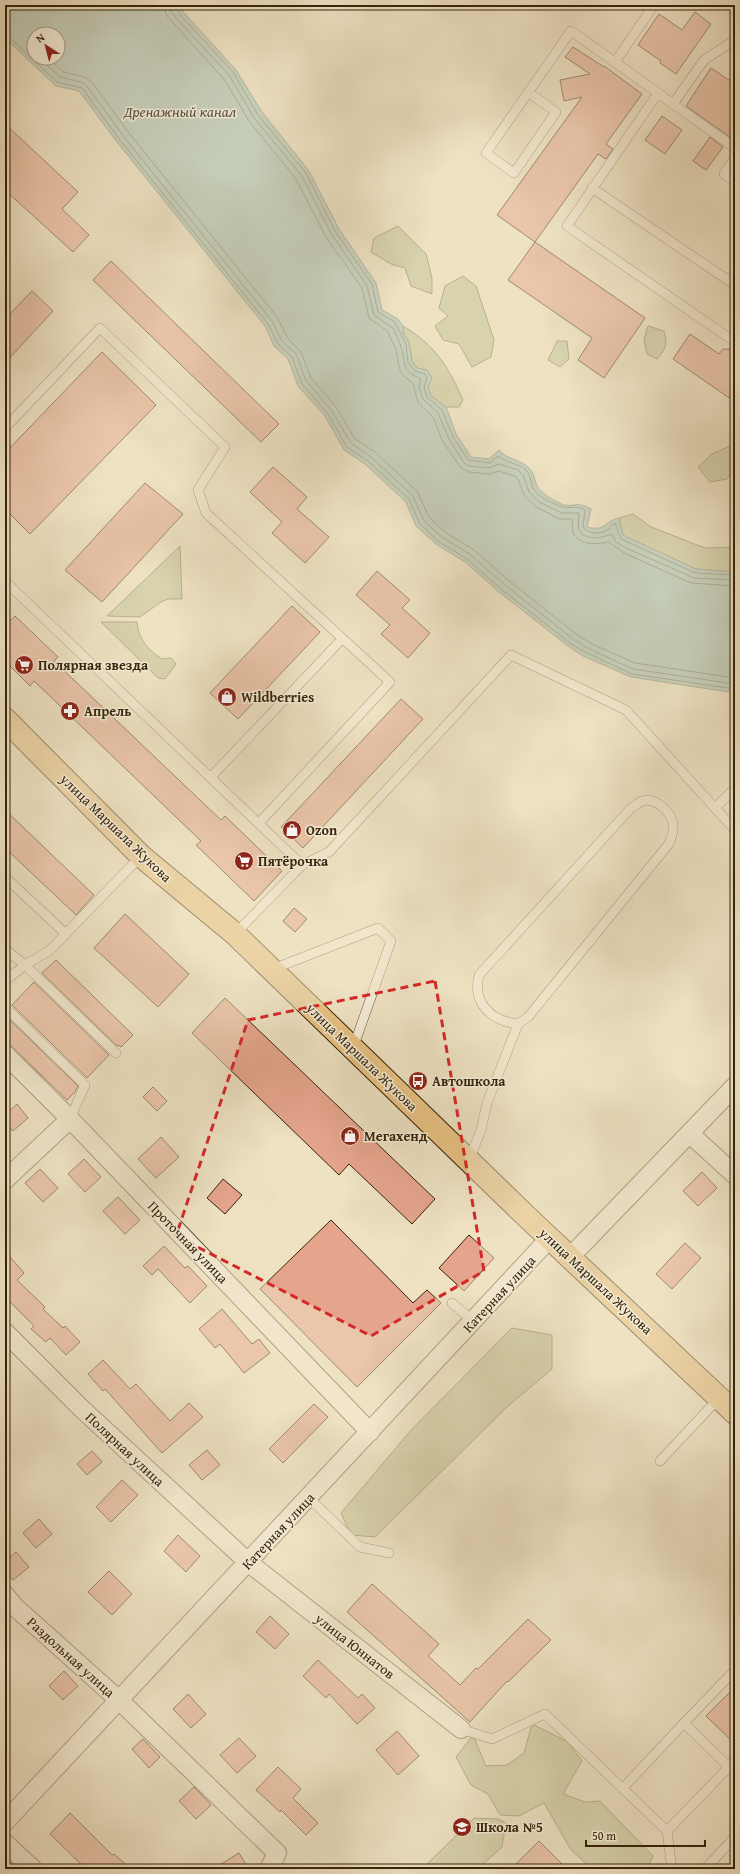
<svg xmlns="http://www.w3.org/2000/svg" width="740" height="1874" font-family="'Gentium Book Plus',serif">
<style>
.green{fill:#bcc292;stroke:#79734d}
.water{fill:#99bdb5;stroke:#718070;fill-rule:evenodd}
.lines{fill:none;stroke-linecap:round;stroke-linejoin:round}
.shore{stroke:#68705e;stroke-width:1}
.building{fill:#e5a58d;stroke:#362408}
.service-casing{stroke:#645437;stroke-width:10}
.minor-casing{stroke:#645437;stroke-width:20}
.primary-casing{stroke:#362408;stroke-width:24}
.service{stroke:#f4ecd8;stroke-width:9}
.minor{stroke:#f4ecd8;stroke-width:18}
.primary{stroke:#e7c182;stroke-width:22}
.marked{fill:none;stroke:#d62828;stroke-width:3;stroke-dasharray:8 5;stroke-linejoin:round}
.labels{text-anchor:middle;dominant-baseline:central;stroke-width:3;stroke-linejoin:round;paint-order:stroke}
.poi-label{font-size:14px;font-weight:bold;fill:#362408;stroke:#f4ecd8;text-anchor:start}
.street-label{font-size:14px;fill:#362408;stroke:#f4ecd8}
.water-label{font-size:15px;font-style:italic;fill:#54523c;stroke:#f4ecd8}
</style>
<rect width="100%" height="100%" fill="#eee2c3"/>
<filter id="stains"><feTurbulence type="fractalNoise" baseFrequency=".005" numOctaves="4"/><feColorMatrix values="0 0 0 0 .2 0 0 0 0 .09 0 0 0 0 .02 0 0 0 .5 -.17"/></filter>
<radialGradient id="worn" r=".72"><stop offset=".6" stop-color="#630" stop-opacity="0"/><stop offset="1" stop-color="#630" stop-opacity=".3"/></radialGradient>
<!-- green -->
<g class="green">
<path d="M398,226L426,254L432,278V294L411,286L405,268L391,264L371,252L374,238Z"/>
<path d="M463,276L476,286L494,340L491,357L472,367L459,344L443,340L435,326L448,316L439,308L445,286Z"/>
<path d="M403,326C435,345 448,366 463,400L459,407H446L431,396L428,387L412,361L409,342L404,335Z"/>
<path d="M648,326L664,331C668,344 666,349 657,359L647,354L644,339Z"/>
<path d="M557,341H567L569,359L560,367L548,360Z"/>
<path d="M732,445L735,449V468L727,479L710,482L698,467L712,454Z"/>
<path d="M633,514L651,527L705,548L735,547V572L696,569L631,540L623,535L619,518Z"/>
<path d="M180,546L182,599H168L161,602L140,617L107,616Z"/>
<path d="M101,622H137C139,640 147,649 162,659L171,658L176,664L165,679L158,678Z"/>
<path d="M512,1328L552,1335V1369L506,1408L375,1537L351,1535L341,1513L412,1429Z"/>
<path d="M532,1724L568,1742L582,1761L563,1794L585,1802L600,1801L653,1856L647,1869H592L571,1850L544,1803L519,1816L500,1815L488,1794L471,1785L456,1757L473,1735L486,1766L507,1765L524,1753Z"/>
<path d="M474,1818L498,1819L506,1823L502,1847L478,1869H422Z"/>
</g>
<!-- water -->
<path class="water" d="M5,5H177L236,70L262,112L309,171L339,229L376,283L382,310L398,319L403,326L404,335L409,342L412,361L417,368L427,370L432,378L428,387L431,396L446,407L456,434L471,457L489,459L499,450C508,461 520,458 530,469C534,473 534,480 537,486C539,492 557,503 564,505C576,507 577,501 591,509L587,527C605,532 605,521 619,518L623,535L696,569L735,572V693L631,677L583,656L568,646L499,592L465,562L436,544L416,526L406,502L365,464L344,450L325,416L298,386L288,359L274,346L265,326L117,142L79,91L56,86L5,38ZM34,34H58V58H34Z"/>
<g class="lines">
<!-- shore -->
<g class="shore">
<path d="M163,5L167,16L224,79L249,121L296,179L326,237L362,288L369,318L388,332C390,339 394,343 396,350C400,366 396,373 413,383L418,403L433,417L443,442L461,468L469,472L489,474L499,471L515,476L518,479L524,495L535,506L559,519H572L573,533C581,546 596,544 609,542L624,553L691,583L735,586"/>
<path d="M169,5L171,11L177,19L229,75L254,118L302,176L331,233L367,286L374,315L394,329C396,336 399,340 401,347C407,365 399,369 421,379L419,387L423,399L438,413L449,439L464,463L469,466L488,468L499,464L518,470L523,475L529,492L539,502L562,513H579L578,528C584,542 601,538 612,534L616,542L626,548L694,578L735,580"/>
<path d="M174,5L181,16L233,72L258,115L306,173L335,231L372,284L378,312L395,322L406,344L408,363L415,371L425,374L427,378L424,387L427,397L442,410L453,437L468,460L490,463L498,456C506,463 518,463 526,470C530,474 531,482 533,488C537,496 547,500 555,504C567,511 575,504 585,510L583,526C586,534 601,535 607,530C611,528 611,525 615,523L621,539L695,573L735,575"/>
<path d="M5,35L9,37L57,82L82,88L120,140L268,324L278,344L292,357L302,384L328,414L347,447L368,461L409,499L420,524L438,541L467,559L501,589L570,643L585,652L632,674L735,689"/>
<path d="M39,58L60,77L81,82L86,85L124,137L272,321L282,341L296,354L306,381L332,411L351,443L371,457L413,496L424,521L442,537L471,555L505,585L573,639L587,648L633,669L735,684"/>
<path d="M48,58L63,72L84,77L91,81L129,133L277,317L287,337L301,352L311,378L336,407L355,439L375,452L417,491L429,517L445,532L474,550L508,580L576,634L590,643L635,663L735,678"/>
</g>
</g>
<!-- building -->
<g class="building">
<path d="M695,12L711,24L676,74L660,63L661,61L638,45L659,14L682,30Z"/>
<path d="M573,47L604,67V66L642,94L606,144L613,149L606,159L598,154L535,242L497,215L582,97L564,101L560,80L590,74L565,57Z"/>
<path d="M711,68L735,84V129L730,137L686,106Z"/>
<path d="M662,116L682,130L665,154L645,140Z"/>
<path d="M5,124L78,192L62,209L89,235L73,252L5,190Z"/>
<path d="M710,137L723,147L706,170L693,161Z"/>
<path d="M535,242L645,318L604,378L578,360L592,338L508,280Z"/>
<path d="M111,261L279,424L261,442L93,280Z"/>
<path d="M32,291L53,311L5,363V319Z"/>
<path d="M690,334L719,354L723,349H730L734,356L730,362L735,365V402L673,359Z"/>
<path d="M102,352L156,405L30,534L5,509V453Z"/>
<path d="M273,467L307,497L297,509L329,537L305,563L272,533L282,522L250,492Z"/>
<path d="M145,483L183,514L102,602L65,570Z"/>
<path d="M377,571L410,600L402,608L430,633L408,658L381,634L390,625L356,595Z"/>
<path d="M292,606L320,632L238,719L210,693Z"/>
<path d="M15,616L58,657L54,661L221,820L225,816L282,871L254,901L196,845L201,841L34,681L30,686L5,661V626Z"/>
<path d="M401,699L423,719L303,848L281,827Z"/>
<path d="M5,810L94,895L76,915L5,848Z"/>
<path d="M294,908L307,919L295,932L283,921Z"/>
<path d="M125,914L189,974L158,1007L94,948Z"/>
<path d="M56,960L133,1035L121,1047L118,1045L117,1046L42,973Z"/>
<path d="M34,982L109,1055L87,1078L12,1005Z"/>
<path d="M225,998L435,1199L412,1224L349,1164L339,1175L192,1033Z"/>
<path d="M5,1015L78,1086L75,1092L67,1100L5,1040Z"/>
<path d="M153,1087L167,1101L157,1111L143,1097Z"/>
<path d="M17,1104L28,1118L13,1131L5,1122V1115Z"/>
<path d="M161,1137L179,1157L156,1178L138,1159Z"/>
<path d="M84,1159L101,1177L85,1192L68,1174Z"/>
<path d="M40,1169L58,1188L43,1202L25,1183Z"/>
<path d="M702,1172L717,1188L698,1206L683,1191Z"/>
<path d="M223,1179L242,1195L225,1214L207,1198Z"/>
<path d="M118,1197L140,1220L125,1234L103,1211Z"/>
<path d="M331,1220L413,1303L427,1290L441,1303L357,1387L260,1289Z"/>
<path d="M469,1235L494,1258L464,1291L439,1268Z"/>
<path d="M685,1243L701,1258L672,1289L656,1274Z"/>
<path d="M164,1246L185,1268L188,1266L207,1286L190,1303L158,1269L152,1275L143,1266Z"/>
<path d="M5,1251L24,1273L17,1280L45,1307L43,1309L63,1328L65,1326L80,1342L66,1355L50,1338L46,1342L31,1329L34,1326L5,1297Z"/>
<path d="M222,1309L252,1344L259,1339L270,1353L244,1373L220,1344L215,1348L199,1329Z"/>
<path d="M103,1360L130,1389L136,1384L170,1421L189,1403L203,1417L162,1453L105,1389L103,1391L88,1374Z"/>
<path d="M314,1404L328,1417L283,1463L269,1449Z"/>
<path d="M207,1450L220,1465L202,1480L189,1465Z"/>
<path d="M92,1451L102,1462L87,1475L77,1464Z"/>
<path d="M122,1480L138,1495L111,1522L96,1507Z"/>
<path d="M39,1519L52,1534L36,1548L23,1533Z"/>
<path d="M178,1535L200,1556L186,1572L164,1551Z"/>
<path d="M16,1552L29,1567L13,1580L5,1571V1562Z"/>
<path d="M109,1571L132,1594L112,1615L88,1592Z"/>
<path d="M372,1584L439,1644L428,1656L460,1685L476,1668L478,1669L528,1619L551,1640L508,1682L507,1681L470,1722L347,1612Z"/>
<path d="M270,1616L289,1634L275,1649L256,1632Z"/>
<path d="M318,1660L358,1698L362,1694L375,1708L357,1724L329,1694L326,1698L303,1676Z"/>
<path d="M64,1671L78,1686L63,1700L49,1686Z"/>
<path d="M735,1687V1744L706,1716Z"/>
<path d="M188,1694L206,1714L191,1728L173,1709Z"/>
<path d="M397,1731L419,1756L398,1775L376,1750Z"/>
<path d="M239,1738L256,1756L237,1773L220,1755Z"/>
<path d="M143,1739L160,1757L149,1768L132,1749Z"/>
<path d="M278,1767L301,1789L293,1798L318,1823L306,1835L281,1810L280,1812L256,1790Z"/>
<path d="M194,1787L211,1805L196,1819L179,1801Z"/>
<path d="M70,1813L112,1855L114,1854L131,1869H86L50,1834Z"/>
<path d="M539,1841L567,1869H511Z"/>
<path d="M239,1853L249,1869H213Z"/>
</g>
<g class="lines">
<!-- service casing -->
<g class="service-casing">
<g id="service">
<path d="M734,5L735,6"/>
<path d="M615,62L654,5"/>
<path d="M528,92L556,112L514,173L486,153L571,31L658,93L567,226L735,342"/>
<path d="M658,93L673,104L704,60L735,40"/>
<path d="M673,104L735,148"/>
<path d="M735,158L724,174L735,182"/>
<path d="M592,188L735,285"/>
<path d="M5,428L100,328L225,447L198,490L206,513L390,682L259,823"/>
<path d="M5,589L9,585L302,865L235,934"/>
<path d="M211,777L342,639"/>
<path d="M715,808L735,788"/>
<path d="M302,865L329,852L511,655L626,710L735,830"/>
<path d="M5,877L66,934"/>
<path d="M5,949L25,965L116,1053"/>
<path d="M273,969L378,928L391,941L353,1048"/>
<path d="M5,981L25,965L49,951L141,856"/>
<path d="M5,1007L85,1085L70,1119"/>
<path d="M469,1160L481,1130L487,1103L518,1024L528,1017L668,845C671,839 674,831 673,824C671,811 655,797 642,801C638,803 635,806 631,808L479,975C472,1003 491,1021 518,1024"/>
<path d="M452,1303L473,1321"/>
<path d="M660,1461L719,1398"/>
<path d="M309,1498L360,1547L389,1553"/>
<path d="M735,1670L684,1723L729,1767L735,1761"/>
<path d="M461,1729L492,1739L545,1714L667,1831L729,1767L735,1769"/>
<path d="M623,1788L684,1723"/>
<path d="M667,1831L672,1869"/>
<path d="M705,1869L735,1837"/>
</g>
</g>
<!-- minor casing -->
<g class="minor-casing">
<g id="minor">
<path d="M5,1054L70,1119L370,1432"/>
<path d="M690,1134L735,1175"/>
<path d="M5,1180L70,1119"/>
<path d="M570,1257L735,1086"/>
<path d="M5,1332L82,1409L249,1563L461,1729"/>
<path d="M5,1595L15,1607L120,1701L277,1853L269,1869"/>
<path d="M5,1822L550,1238"/>
<path d="M5,1843L33,1869"/>
</g>
</g>
<!-- primary casing -->
<g class="primary-casing">
<path id="primary" d="M5,719L141,856L235,934L527,1217L735,1413"/>
</g>
<!-- service -->
<use href="#service" class="service"/>
<!-- minor -->
<use href="#minor" class="minor"/>
<!-- primary -->
<use href="#primary" class="primary"/>
</g>
<!-- marked area -->
<path d="M0 0H740V1874H0ZM435,981L484,1271L371,1336L176,1236L248,1020Z" fill="#eee2c3" fill-opacity=".55" fill-rule="evenodd"/>
<path class="marked" d="M435,981L484,1271L371,1336L176,1236L248,1020Z"/>
<!-- icons -->
<defs>
<g id="supermarket-disc" transform="scale(1)"><circle r="9.5" fill="#8f2418" stroke="#f4ecd8"/><path d="M-6-5.5h2.5l.6 2H6L4.5 2H-2.5L-4.4-4H-6ZM-1.5 3.2a1.3 1.3 0 1 0 .1 0ZM3 3.2a1.3 1.3 0 1 0 .1 0Z" fill="#fff"/></g>
<g id="shop-disc" transform="scale(1)"><circle r="9.5" fill="#8f2418" stroke="#f4ecd8"/><path d="M-5-2.5h2.3a2.7 3.5 0 0 1 5.4 0H5L5.5 6h-11ZM-1.5-2.5h3a1.5 2.3 0 0 0-3 0Z" fill="#fff"/></g>
<g id="pharmacy-disc" transform="scale(1)"><circle r="9.5" fill="#8f2418" stroke="#f4ecd8"/><path d="M-2-6h4v4h4v4h-4v4h-4v-4h-4v-4h4Z" fill="#fff"/></g>
<g id="bus-disc" transform="scale(1)"><circle r="9.5" fill="#8f2418" stroke="#f4ecd8"/><path d="M-5-6H5V4H4V6H2V4H-2V6H-4V4H-5ZM-3.5-4V0h7V-4ZM-3.5 1.2v1.5H-2V1.2ZM2 1.2v1.5H3.5V1.2Z" fill="#fff"/></g>
<g id="school-disc" transform="scale(1)"><circle r="9.5" fill="#8f2418" stroke="#f4ecd8"/><path d="M0-5L7-2L0 1L-7-2ZM-4 1L0 2.5L4 1V4Q0 6-4 4Z" fill="#fff"/></g>
</defs>
<g fill-rule="evenodd">
<use href="#supermarket-disc" x="24" y="665"/>
<use href="#shop-disc" x="227" y="697"/>
<use href="#pharmacy-disc" x="70" y="711"/>
<use href="#shop-disc" x="292" y="830"/>
<use href="#supermarket-disc" x="244" y="861"/>
<use href="#bus-disc" x="418" y="1081"/>
<use href="#shop-disc" x="350" y="1136"/>
<use href="#school-disc" x="462" y="1827"/>
</g>
<g class="labels">
<!-- poi labels -->
<g class="poi-label">
<text x="38" y="665">Полярная звезда</text>
<text x="241" y="697">Wildberries</text>
<text x="84" y="711">Апрель</text>
<text x="306" y="830">Ozon</text>
<text x="258" y="861">Пятёрочка</text>
<text x="432" y="1081">Автошкола</text>
<text x="364" y="1136">Мегахенд</text>
<text x="476" y="1827">Школа №5</text>
</g>
<!-- street labels -->
<g class="street-label">
<text transform="translate(116 828) rotate(44)">улица Маршала Жукова</text>
<text transform="translate(362 1057) rotate(44)">улица Маршала Жукова</text>
<text transform="translate(188 1242) rotate(46)">Проточная улица</text>
<text transform="translate(596 1281) rotate(43)">улица Маршала Жукова</text>
<text transform="translate(499 1294) rotate(-47)">Катерная улица</text>
<text transform="translate(125 1449) rotate(43)">Полярная улица</text>
<text transform="translate(278 1531) rotate(-47)">Катерная улица</text>
<text transform="translate(355 1646) rotate(38)">улица Юннатов</text>
<text transform="translate(71 1657) rotate(42)">Раздольная улица</text>
</g>
<!-- water labels -->
<g class="water-label">
<text x="180" y="111">Дренажный канал</text>
</g>
</g>
<!-- margin -->
<rect width="740" height="1874" fill="none" stroke="#eee2c3" stroke-width="20"/>
<rect x="6" y="6" width="728" height="1862" fill="none" stroke="#362408" stroke-width="2"/>
<rect x="10" y="10" width="720" height="1854" fill="none" stroke="#362408"/>
<!-- north arrow -->
<g transform="translate(46 46) rotate(324)"><circle r="19" fill="#f4ecd8" stroke="#a89c85"/>
<path d="M0-3L7 15L0 10L-7 15Z" fill="#8f2418"/>
<text y="-6" font-size="11" font-weight="bold" text-anchor="middle" fill="#362408">N</text>
</g>
<!-- scale -->
<path d="M586 1840v6h119v-6" fill="none" stroke="#362408" stroke-width="2"/>
<text x="592" y="1840" font-size="12" fill="#362408" stroke="#f4ecd8" stroke-width="3" paint-order="stroke">50 m</text>
<rect width="100%" height="100%" filter="url(#stains)"/>
<rect width="100%" height="100%" fill="url(#worn)"/>
</svg>
